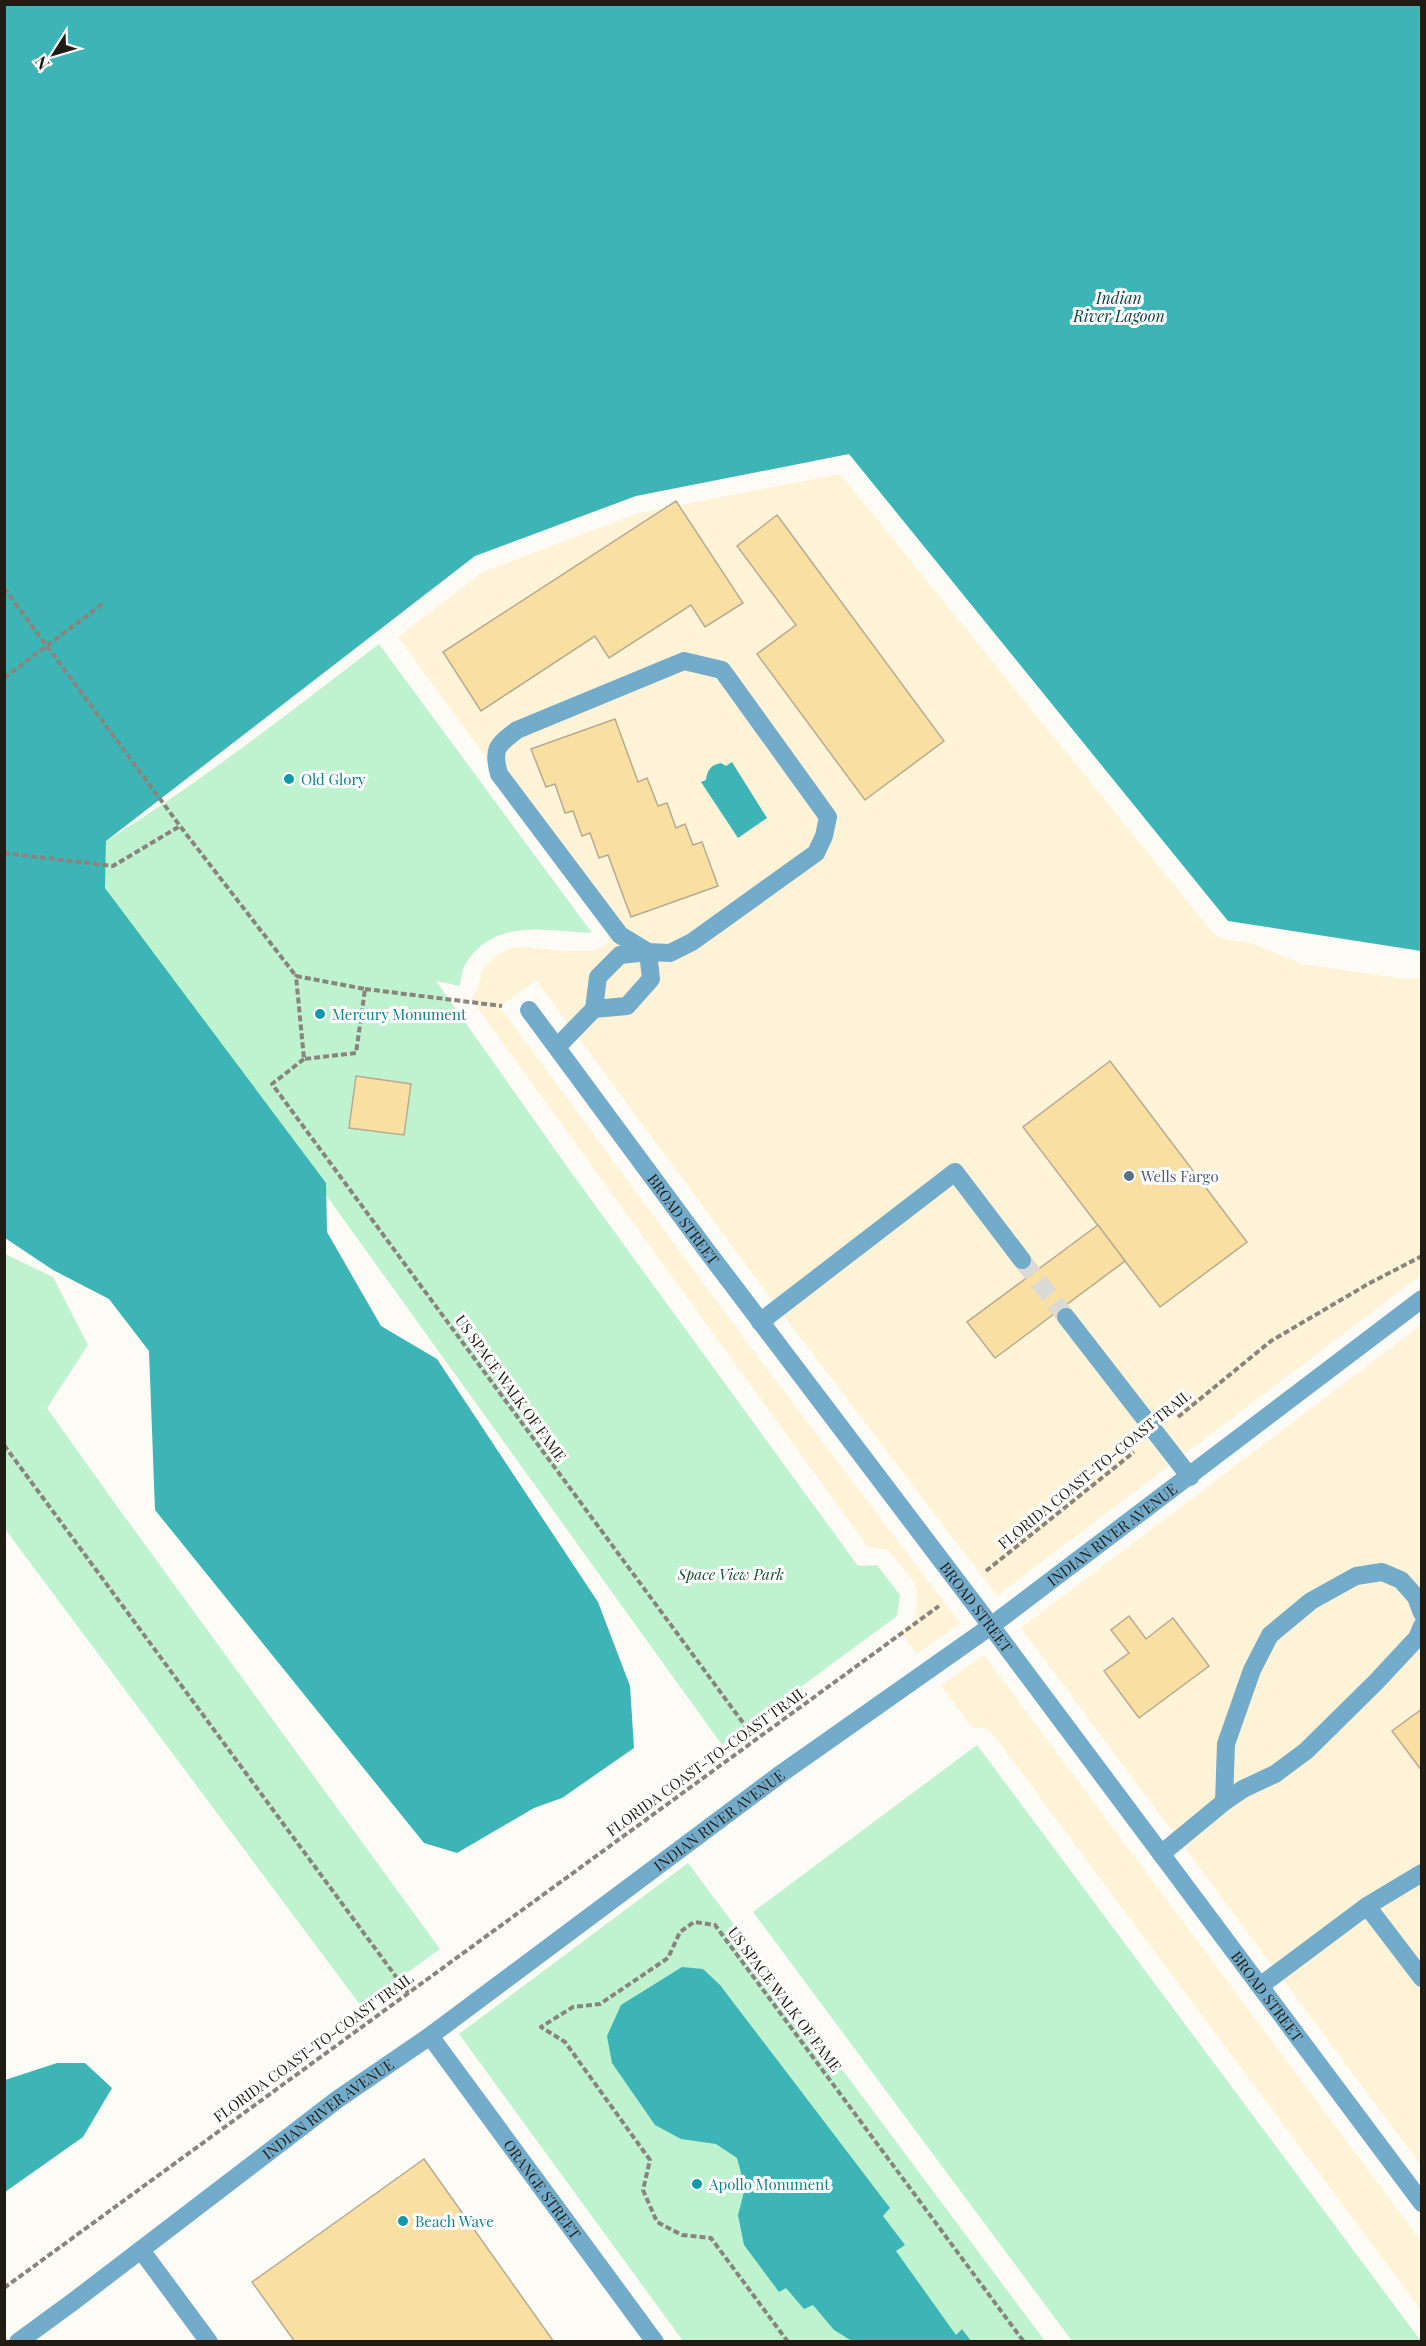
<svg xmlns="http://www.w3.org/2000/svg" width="1426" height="2346" font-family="'Playfair Display',serif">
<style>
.built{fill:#fff3d7}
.green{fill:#bff2cf}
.water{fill:#3db5b6}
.building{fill:#fadfa2;stroke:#b6ab92;stroke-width:1.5}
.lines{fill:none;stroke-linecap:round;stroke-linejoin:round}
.minor-tunnel{stroke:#dcdad4;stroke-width:18;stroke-dasharray:18 9;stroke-linecap:butt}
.path{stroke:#89857e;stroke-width:4;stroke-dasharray:6 3;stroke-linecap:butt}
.minor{stroke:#73abca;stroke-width:18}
.culture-dot{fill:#0f9aa8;stroke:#fff;stroke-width:2}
.service-dot{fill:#5c6f8a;stroke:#fff;stroke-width:2}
.labels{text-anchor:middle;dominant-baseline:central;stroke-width:6;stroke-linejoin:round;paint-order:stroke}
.culture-label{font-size:15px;fill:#0d838f;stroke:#fff;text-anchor:start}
.service-label{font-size:15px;fill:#4e5e75;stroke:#fff;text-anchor:start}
.street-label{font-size:15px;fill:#211c13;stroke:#fff}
.park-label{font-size:15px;font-style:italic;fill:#144d2e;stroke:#fff}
.water-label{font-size:16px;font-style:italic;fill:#094041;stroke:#fff}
</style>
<rect width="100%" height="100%" fill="#fdfbf6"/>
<!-- built -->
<g class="built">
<path d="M840,474L1213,933L1223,939L1251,943L1302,964L1405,979L1421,978V1275L997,1596L778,1308L536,980L500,1007L742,1336L960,1623L917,1654L902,1634L912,1626L916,1617L918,1595L915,1583L888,1550L868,1547L471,999L478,988L482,971L495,956L512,948L527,947L552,950L594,951L606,944L609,938L610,927L398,637L483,572L639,513Z"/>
<path d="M1421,1325V2165L1021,1628Z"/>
<path d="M984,1655L1421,2241V2310L993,1734L984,1727L973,1729L941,1685Z"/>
</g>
<!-- green -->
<g class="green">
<path d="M379,644L592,933C546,931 496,917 466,963C462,969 461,979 460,986L436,981L568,1168L858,1566L877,1565L900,1595L897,1616L722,1745L105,888L106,841C202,781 290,712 379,644Z"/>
<path d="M5,1254L53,1277L88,1345L47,1408L111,1498L440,1949L361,2006L5,1529Z"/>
<path d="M977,1745L1421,2341H1072L753,1912Z"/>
<path d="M688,1863L1045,2341H683L459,2034Z"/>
</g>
<!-- water -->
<g class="water">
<path d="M4,5H1421V951L1228,921L849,454L636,496L475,556L106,841L105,888L326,1183L327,1232L381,1326L437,1359L598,1602L630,1686L634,1748L562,1798L534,1808L457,1853L424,1843L155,1510L149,1351L109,1299L53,1270L5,1238Z"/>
<path d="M732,762L767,818L738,838L701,782L706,780C707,770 711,765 721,763L726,766Z"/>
<path d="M682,1967L703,1969L720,1985L890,2208L883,2216L905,2245L896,2251L956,2335L962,2329L971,2341H852L834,2330L813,2305L804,2309L786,2288L779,2292L744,2245L738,2215L745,2188L737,2158L716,2144L681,2139L655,2125L612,2063L607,2036L621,2005Z"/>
<path d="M57,2063H85L112,2088L83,2137L5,2192V2080Z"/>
</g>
<!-- building -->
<g class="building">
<path d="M676,501L743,603L705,627L691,605L609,658L595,636L481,711L443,652Z"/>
<path d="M777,515L944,741L865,800L757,654L796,625L737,546Z"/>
<path d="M615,719L638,782L647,778L658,806L667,803L676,828L685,824L693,845L702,842L718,886L631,917L608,855L599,858L590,833L582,836L573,811L565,813L555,784L546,787L531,749Z"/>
<path d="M1110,1061L1247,1242L1160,1307L1023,1127Z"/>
<path d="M356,1076L411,1084L404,1135L349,1128Z"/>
<path d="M1098,1225L1125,1261L995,1358L967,1322Z"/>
<path d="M1129,1616L1146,1639L1173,1618L1209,1666L1139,1718L1104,1671L1129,1653L1111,1630Z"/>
<path d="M1422,1709V1771L1392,1731Z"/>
<path d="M424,2159L554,2342H295L252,2282Z"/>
</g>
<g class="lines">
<!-- minor-tunnel -->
<path class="minor-tunnel" d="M1022,1260L1066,1317"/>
<!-- path -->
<g class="path">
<path d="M4,588L180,826L296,976"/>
<path d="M4,678L105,602"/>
<path d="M4,853L113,866L180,826"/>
<path d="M296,976L365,989L356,1053L304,1059Z"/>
<path d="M365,989L502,1006"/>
<path d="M304,1059L272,1084L755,1739"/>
<path d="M1178,1417L1271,1341L1368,1284L1422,1256"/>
<path d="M4,1445L408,1993"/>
<path d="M986,1571L1134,1452"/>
<path d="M4,2288L939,1606"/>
<path d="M788,2342L711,2238L682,2235L657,2222L643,2190L650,2160L565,2042L541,2027L573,2007L600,2004L668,1958L680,1932L694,1922L715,1925L1024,2342"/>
</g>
<!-- minor -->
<g class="minor">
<path d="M684,661L722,670L828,817L824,836L816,853L692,942L670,953L648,952L620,935L499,774C492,749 497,745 517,730Z"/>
<path id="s1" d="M529,1010L704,1247L991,1626L1422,2203"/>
<path d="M557,1047L594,1009L598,977L620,955L648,952L651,979L627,1006L594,1009"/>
<path d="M1066,1317L1190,1477"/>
<path d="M760,1322L955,1172L1022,1260"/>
<path d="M1224,1802L1226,1744L1252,1670L1270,1635L1311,1601L1356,1576L1382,1572L1401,1580L1416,1597L1422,1613"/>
<path d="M1161,1854L1224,1802L1243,1789L1275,1774L1306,1751L1376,1682L1417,1638L1422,1626"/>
<path d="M1367,1906L1422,1873"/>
<path d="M1260,1986L1367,1906L1422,1978"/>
<path id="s2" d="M430,2036L655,2342"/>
<path d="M141,2250L209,2342"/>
<path id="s3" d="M18,2342L74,2301L338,2099L430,2036L782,1773L991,1626L1422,1299"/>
</g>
</g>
<!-- markers -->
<g class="culture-dot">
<circle cx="289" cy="779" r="6"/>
<circle cx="320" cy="1014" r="6"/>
<circle cx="697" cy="2184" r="6"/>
<circle cx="403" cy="2221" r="6"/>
</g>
<circle class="service-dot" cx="1129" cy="1176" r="6"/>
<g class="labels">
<!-- culture labels -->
<g class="culture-label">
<text x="301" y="779">Old Glory</text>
<text x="332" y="1014">Mercury Monument</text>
<text x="709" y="2184">Apollo Monument</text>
<text x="415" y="2221">Beach Wave</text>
</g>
<!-- service labels -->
<g class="service-label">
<text x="1141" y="1176">Wells Fargo</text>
</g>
<!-- street labels -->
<g class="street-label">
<text stroke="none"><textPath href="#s1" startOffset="260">BROAD STREET</textPath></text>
<text transform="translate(511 1388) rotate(54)">US SPACE WALK OF FAME</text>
<text transform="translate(1094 1469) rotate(-39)">FLORIDA COAST-TO-COAST TRAIL</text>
<text stroke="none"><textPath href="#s3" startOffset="1360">INDIAN RIVER AVENUE</textPath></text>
<text stroke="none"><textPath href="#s1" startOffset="746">BROAD STREET</textPath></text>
<text transform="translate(706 1761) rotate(-36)">FLORIDA COAST-TO-COAST TRAIL</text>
<text stroke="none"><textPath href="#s3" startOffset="874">INDIAN RIVER AVENUE</textPath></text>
<text stroke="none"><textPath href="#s1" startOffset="1232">BROAD STREET</textPath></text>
<text transform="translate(785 1999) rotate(53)">US SPACE WALK OF FAME</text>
<text transform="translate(313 2047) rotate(-36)">FLORIDA COAST-TO-COAST TRAIL</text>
<text stroke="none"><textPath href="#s3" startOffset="388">INDIAN RIVER AVENUE</textPath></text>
<text stroke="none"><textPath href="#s2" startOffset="190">ORANGE STREET</textPath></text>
</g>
<!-- park labels -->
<g class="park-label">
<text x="731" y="1574">Space View Park</text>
</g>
<!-- water labels -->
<g class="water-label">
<text x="1119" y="297">Indian<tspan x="1119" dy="18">River Lagoon</tspan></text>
</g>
</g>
<!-- border -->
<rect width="1426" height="2346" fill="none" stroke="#211c13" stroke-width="12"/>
<!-- north arrow -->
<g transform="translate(54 54) rotate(233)" stroke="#ffffff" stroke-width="4.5" paint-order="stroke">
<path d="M0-4.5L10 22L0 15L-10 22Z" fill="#211c13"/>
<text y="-9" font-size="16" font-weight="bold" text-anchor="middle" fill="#211c13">N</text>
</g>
</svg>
